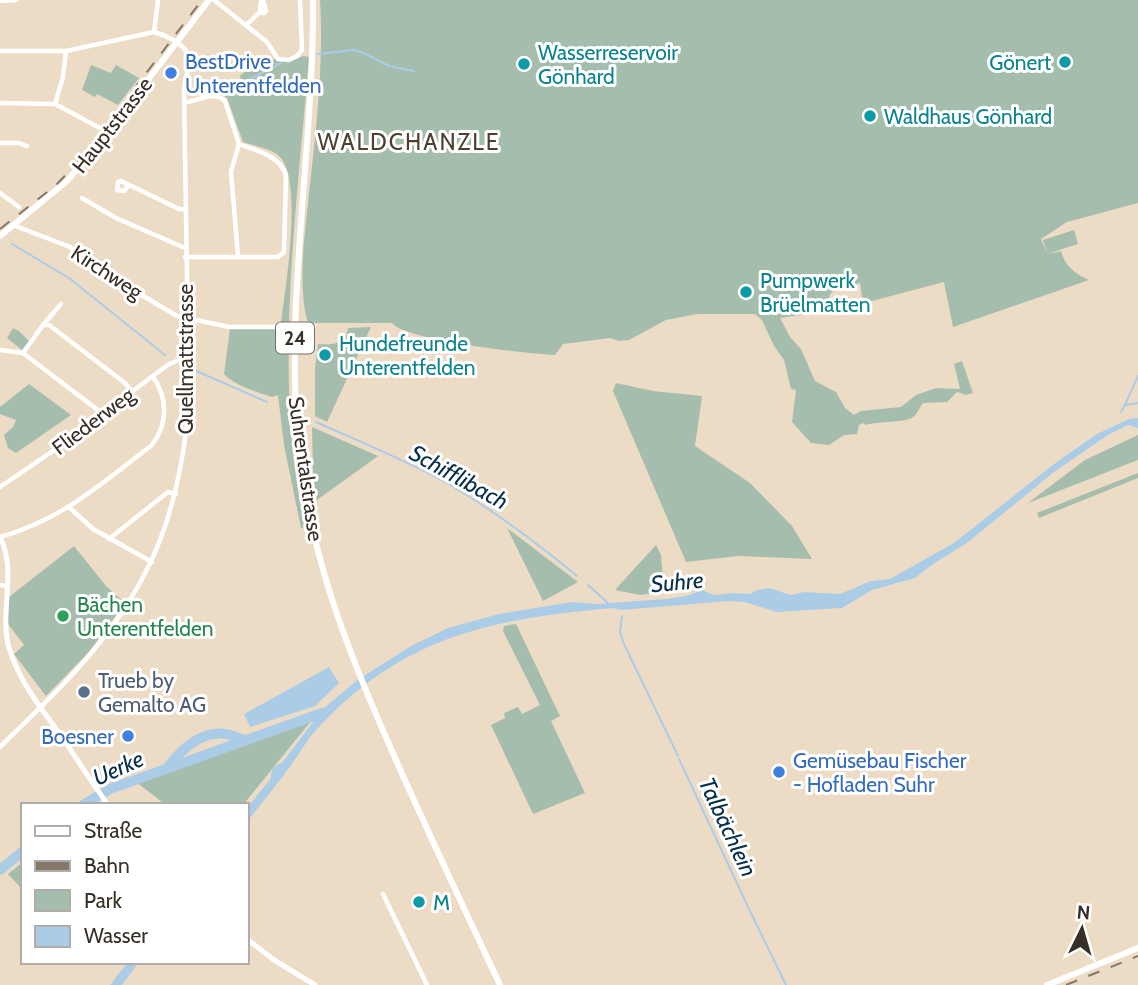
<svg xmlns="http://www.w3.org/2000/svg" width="1138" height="985" font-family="Cabin,sans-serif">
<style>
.green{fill:#a5bdac}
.water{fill:#abcce7}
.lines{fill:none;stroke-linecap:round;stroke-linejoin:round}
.stream{stroke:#abcce7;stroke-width:2}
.river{stroke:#abcce7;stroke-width:10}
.minor-tunnel{stroke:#c9baa5;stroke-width:4.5;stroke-dasharray:4.5 2;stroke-linecap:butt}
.minor{stroke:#fff;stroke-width:4.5}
.tertiary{stroke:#fff;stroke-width:5}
.secondary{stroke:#fff;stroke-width:6}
.primary{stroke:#fff;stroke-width:6}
.rail{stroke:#847869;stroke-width:2;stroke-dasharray:12 12;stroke-linecap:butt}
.culture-dot{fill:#0f9aa8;stroke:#fff;stroke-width:2.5}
.shop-dot{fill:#3f7fe0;stroke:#fff;stroke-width:2.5}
.leisure-dot{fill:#2e9e5b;stroke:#fff;stroke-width:2.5}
.service-dot{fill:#5c6f8a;stroke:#fff;stroke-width:2.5}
.labels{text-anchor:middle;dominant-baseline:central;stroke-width:6;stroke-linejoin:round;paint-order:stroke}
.shield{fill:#fff;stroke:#736e68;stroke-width:2}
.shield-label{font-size:19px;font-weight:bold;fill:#373027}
.culture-label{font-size:21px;fill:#0d838f;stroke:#fff;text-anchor:start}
.shop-label{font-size:21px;fill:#366cbe;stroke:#fff;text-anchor:start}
.street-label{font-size:21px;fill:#373027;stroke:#fff}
.leisure-label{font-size:21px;fill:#27864d;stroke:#fff;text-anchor:start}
.service-label{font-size:21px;fill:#4e5e75;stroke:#fff;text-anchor:start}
.neighbourhood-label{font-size:23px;letter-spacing:2px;fill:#4d402c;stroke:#fff}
.water-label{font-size:23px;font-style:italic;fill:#052f4a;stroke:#fff}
</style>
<rect width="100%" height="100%" fill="#eddcc5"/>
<!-- green -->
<g class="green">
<path d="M320,0H1138V203L1067,222L1041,239L1047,253L1043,240L1074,230L1078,244L1047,254L1061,251C1065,266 1075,274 1089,280L953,327L944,282L872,301L862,297L860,283L833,291L829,296L832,304L819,312L780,318L790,337L801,349L815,381L836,392L845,408L854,415L861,411L901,407L916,395L936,388L960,389L954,364L962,361L973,393L966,395L957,392L947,402L923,403C919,407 918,414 913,417C906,423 878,421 866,425L863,423L859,425L857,434L844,435L829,445L811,443L792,422L796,390L791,389L784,360L774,346L762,320L755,314H697L666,320L629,340L619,341L610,338L563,344L555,355C529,354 404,340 392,323H308C297,286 305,233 309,194C316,130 324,65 320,0Z"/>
<path d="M303,56L309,57C297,211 272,376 305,528H301L284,445L278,395L272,397C257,392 235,386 224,374L230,329H278V331L283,329V323H281C285,289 304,179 279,156C270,148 255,146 243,142L227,98L217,92L241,79L240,76C249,67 262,59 276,59C288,60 291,62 303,56Z"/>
<path d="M91,65L111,73L116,65L139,78L118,105L97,94L95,97L82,90Z"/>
<path d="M371,327L327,422L315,416V368L318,344C332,345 346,345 348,328Z"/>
<path d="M13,328L20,332L29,341L22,350L7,338Z"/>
<path d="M616,383L653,391L702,396L695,446L750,483L792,526L812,559L738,556L686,562L613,391Z"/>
<path d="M29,384L71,415L16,453L8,448L4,435L13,427L16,420L0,414V407Z"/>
<path d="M312,427L378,456L317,500L313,475Z"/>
<path d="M1138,435V460L1028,503L1085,460Z"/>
<path d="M1138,473V478L1039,518L1037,513Z"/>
<path d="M507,528L578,582L543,601Z"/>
<path d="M656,545L661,555L664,592L640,595L615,590Z"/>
<path d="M74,546L106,586L125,603L88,653L46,696L14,654L24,645L8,624L9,597Z"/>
<path d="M516,624L560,716L551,721L585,793L533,814L491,725L505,718L504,713L518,707L522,714L540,705L503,631L504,626Z"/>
<path d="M311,721L243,805H166L136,782Z"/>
<path d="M23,862V890L8,874Z"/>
</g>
<!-- water -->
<g class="water">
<path d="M1138,418V428L1128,425L1108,435L1054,472L967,543L933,564L915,578L872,590L842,608L777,612L744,602L728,601L621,610L613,608C493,619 404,635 318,728C309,737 303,748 296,758C281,780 263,801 247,822V808L271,778C271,769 274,766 282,763L322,710L356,681L411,646L448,628L499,614L572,602L596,604L666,599L686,596L702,590L714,595L734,593L750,594L757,590L770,588L790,595L804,592L840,594L871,581L890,579L954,543L1058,461L1097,434L1129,419Z"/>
<path d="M329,667L339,683L315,706L250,727L244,714Z"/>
<path d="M128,962H139L122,985H110Z"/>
</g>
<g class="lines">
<!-- stream -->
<g class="stream">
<path d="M318,54L354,50L364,53L389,66L414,71"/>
<path d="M225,92L281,63"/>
<path d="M12,244L69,278L165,355"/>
<path d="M194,370L267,402"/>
<path d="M1125,405L1138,376"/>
<path d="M1121,412L1125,405L1138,403"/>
<path d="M316,422C360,442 406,460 449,484C494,511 536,542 577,576"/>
<path d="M588,585L608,603"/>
<path d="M622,616L620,632L623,642L678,756"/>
<path d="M679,759L749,909"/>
<path d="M750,911L786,985"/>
</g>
<!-- river -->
<g class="river">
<path d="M169,766C182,748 205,728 230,735C236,736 239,739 246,740"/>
<path d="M83,805L110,789L322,713"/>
<path d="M0,870L23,851"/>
</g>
<!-- minor-tunnel -->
<path class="minor-tunnel" d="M283,327H305"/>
<!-- minor -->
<g class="minor">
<path d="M214,0L267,42L278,59L289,60L297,56L302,50L300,0"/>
<path d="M0,1L16,0"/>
<path d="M246,25L260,12L261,1L263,0L266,11L264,13L260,12"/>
<path d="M154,32L158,0"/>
<path d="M0,51H66L154,32C168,36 187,45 190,59L184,88L189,406C179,508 155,580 86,659C60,690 29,718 0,747"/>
<path d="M0,103L55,104L100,128"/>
<path d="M184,103C197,101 215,90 225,101L239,144L231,172L238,256"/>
<path d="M55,104L63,77L66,51"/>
<path d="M0,143H19L27,146"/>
<path d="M129,185L124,191L117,190L118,182L121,181L179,209H185"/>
<path d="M0,193L19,207"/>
<path d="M82,198L116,218L185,248"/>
<path d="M13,225L70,247L96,268L177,316L229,327H283"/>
<path d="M185,257H278L284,252L286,175C279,155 257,151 239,144"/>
<path d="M43,325L61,304"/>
<path d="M305,327H314"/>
<path d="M0,350L23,353L103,414"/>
<path d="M23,353L43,325H49L125,383L132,392"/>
<path d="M0,487L50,453L169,364L187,357"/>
<path d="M70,508L93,529L152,562"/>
<path d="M0,537C62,520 102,483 152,445C168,424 168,398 153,377"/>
<path d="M109,539L168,492L176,494"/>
<path d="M0,585L7,586"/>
<path d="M383,894L427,985"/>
</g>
<!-- tertiary -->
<g class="tertiary">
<path d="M0,537C17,571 0,608 8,644C17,679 41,708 62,737C77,760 92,782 108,805"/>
<path d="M247,939L274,960L315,985"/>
</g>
<!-- secondary -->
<path class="secondary" d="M0,236L67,181L118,119L209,0"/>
<!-- primary -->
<g class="primary">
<path d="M313,0C314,142 287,285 297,427C306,547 347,651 396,760C429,835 465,910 500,985"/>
<path d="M1047,985L1138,948"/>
</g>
<!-- rail -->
<g class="rail">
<path d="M0,229L56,185L79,161L202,0"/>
<path d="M1066,985L1138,956"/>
</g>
</g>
<!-- markers -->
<g class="culture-dot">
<circle cx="1065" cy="62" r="7"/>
<circle cx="524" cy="64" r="7"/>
<circle cx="870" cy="116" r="7"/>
<circle cx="746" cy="292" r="7"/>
<circle cx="325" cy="355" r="7"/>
<circle cx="419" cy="902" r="7"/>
</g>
<g class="shop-dot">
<circle cx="171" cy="73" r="7"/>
<circle cx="128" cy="736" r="7"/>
<circle cx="779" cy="772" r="7"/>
</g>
<circle class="leisure-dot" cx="63" cy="616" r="7"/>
<circle class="service-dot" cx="84" cy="692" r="7"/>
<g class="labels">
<!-- shield labels -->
<rect class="shield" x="276" y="322.5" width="38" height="31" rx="5"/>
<g class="shield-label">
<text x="295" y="338">24</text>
</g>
<!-- culture labels -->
<g class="culture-label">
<text x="538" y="52">Wasserreservoir<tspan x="538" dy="24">Gönhard</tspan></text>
<text x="1051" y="62" text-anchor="end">Gönert</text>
<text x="884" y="116">Waldhaus Gönhard</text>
<text x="760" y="280">Pumpwerk<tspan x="760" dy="24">Brüelmatten</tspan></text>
<text x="339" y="343">Hundefreunde<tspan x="339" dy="24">Unterentfelden</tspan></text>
<text x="433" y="902">M</text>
</g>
<!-- shop labels -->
<g class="shop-label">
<text x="185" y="61">BestDrive<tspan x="185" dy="24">Unterentfelden</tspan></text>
<text x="114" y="736" text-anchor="end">Boesner</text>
<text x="793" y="760">Gemüsebau Fischer<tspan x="793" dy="24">- Hofladen Suhr</tspan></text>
</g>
<!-- street labels -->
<g class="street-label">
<text transform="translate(112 125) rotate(-52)">Hauptstrasse</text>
<text transform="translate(107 272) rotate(33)">Kirchweg</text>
<text transform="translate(185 359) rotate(-90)">Quellmattstrasse</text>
<text transform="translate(93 421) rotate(-37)">Fliederweg</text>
<text transform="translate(306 469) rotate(82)">Suhrentalstrasse</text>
</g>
<!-- leisure labels -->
<g class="leisure-label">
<text x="77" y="604">Bächen<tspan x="77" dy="24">Unterentfelden</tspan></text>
</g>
<!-- service labels -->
<g class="service-label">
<text x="98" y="680">Trueb by<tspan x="98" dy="24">Gemalto AG</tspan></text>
</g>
<!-- neighbourhood labels -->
<g class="neighbourhood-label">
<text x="409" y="142">WALDCHANZLE</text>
</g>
<!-- water labels -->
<g class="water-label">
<text transform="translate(459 477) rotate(29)">Schifflibach</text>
<text transform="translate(677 582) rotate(-5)">Suhre</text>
<text transform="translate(118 768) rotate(-24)">Uerke</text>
<text transform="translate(728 827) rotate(65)">Talbächlein</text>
</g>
</g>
<!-- legend -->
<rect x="21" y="803" width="228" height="161" fill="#ffffff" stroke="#afaca9" stroke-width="2"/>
<rect x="35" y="826" width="35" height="10" fill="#ffffff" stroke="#afaca9" stroke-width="2"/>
<text x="84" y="838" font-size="21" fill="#373027">Straße</text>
<rect x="35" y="861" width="35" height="10" fill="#847869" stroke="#afaca9" stroke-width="2"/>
<text x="84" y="873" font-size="21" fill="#373027">Bahn</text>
<rect x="35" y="890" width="35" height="21" fill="#a5bdac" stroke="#afaca9" stroke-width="2"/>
<text x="84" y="908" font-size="21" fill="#373027">Park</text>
<rect x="35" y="926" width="35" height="21" fill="#abcce7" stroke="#afaca9" stroke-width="2"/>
<text x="84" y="943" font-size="21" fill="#373027">Wasser</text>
<!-- north arrow -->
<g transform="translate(1082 929) rotate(5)" stroke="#ffffff" stroke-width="5" paint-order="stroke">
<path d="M0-5L12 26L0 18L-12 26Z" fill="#373027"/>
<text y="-10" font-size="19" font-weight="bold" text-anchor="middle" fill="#373027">N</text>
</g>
</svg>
